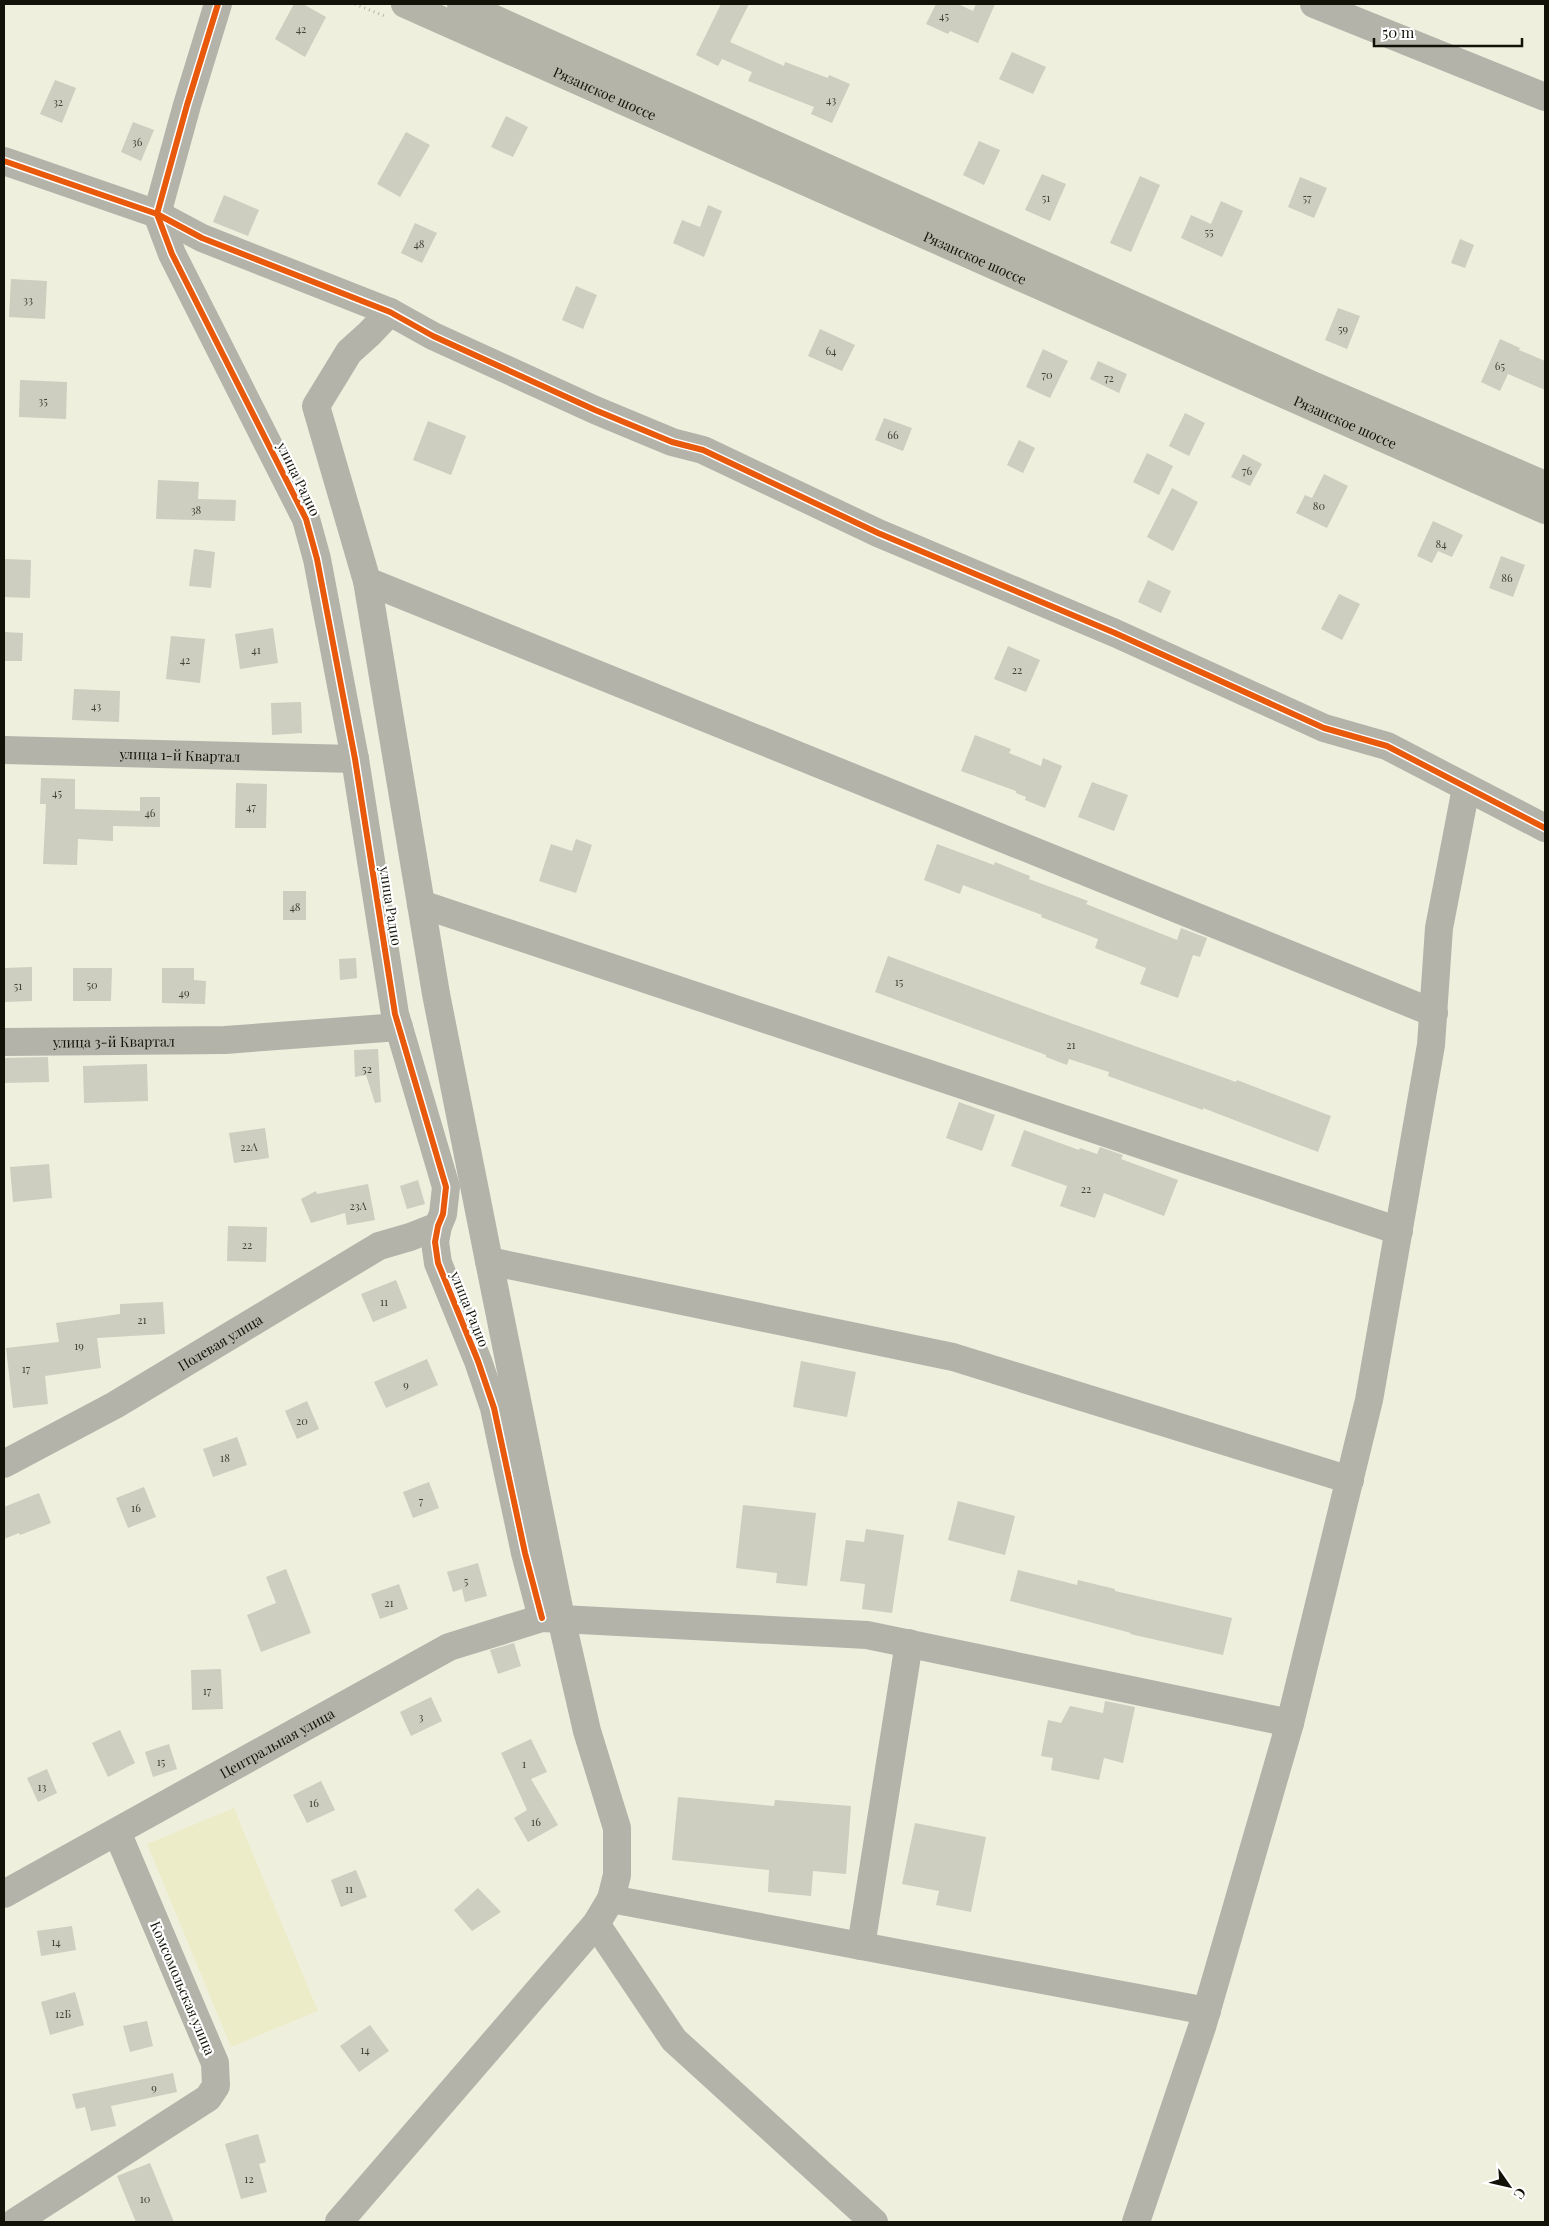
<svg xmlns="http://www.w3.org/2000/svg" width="1549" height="2226" font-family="'Playfair Display',serif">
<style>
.green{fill:#edecc9}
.building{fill:#cdcdc0}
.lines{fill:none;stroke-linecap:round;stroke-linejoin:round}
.path{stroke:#b5b4ab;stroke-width:3;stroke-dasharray:1 4;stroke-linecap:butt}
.minor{stroke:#b3b3aa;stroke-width:28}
.major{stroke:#b4b4a8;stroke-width:28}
.cycleway-casing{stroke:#fff;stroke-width:9}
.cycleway{stroke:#e8590c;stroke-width:6}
.labels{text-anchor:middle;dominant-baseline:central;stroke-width:4.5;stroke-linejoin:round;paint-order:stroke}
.number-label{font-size:11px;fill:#424136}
.street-label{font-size:14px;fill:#131208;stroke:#fff}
</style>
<rect width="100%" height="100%" fill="#efefde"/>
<!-- green -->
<path class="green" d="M234,1808L318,2011L231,2047L147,1844Z"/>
<!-- building -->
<g class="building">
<path d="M294,4H303L326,17L305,57L275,39Z"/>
<path d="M721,4H749L730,42L784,66L785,62L828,78L829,75L850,84L832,123L811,114L814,107L748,81L752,72L722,59L718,66L696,55Z"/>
<path d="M936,4H958L973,11L976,4H995L978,43L950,31L948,34L926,24Z"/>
<path d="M1012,52L1046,67L1033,94L999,79Z"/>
<path d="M55,80L76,88L62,123L40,114Z"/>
<path d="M506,116L528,127L513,157L491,147Z"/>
<path d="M133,122L154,130L141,161L121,152Z"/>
<path d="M406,132L430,145L400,197L377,184Z"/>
<path d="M979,141L1000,150L984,185L963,175Z"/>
<path d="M1042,174L1066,184L1050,221L1025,210Z"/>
<path d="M1140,176L1160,185L1131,252L1110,243Z"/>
<path d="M1300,177L1327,188L1314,218L1288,207Z"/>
<path d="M224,195L259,210L248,236L213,222Z"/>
<path d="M1221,201L1243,211L1222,257L1181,238L1191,215L1211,224Z"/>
<path d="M708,205L722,211L704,257L673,243L682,220L700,227Z"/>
<path d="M415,223L437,233L422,263L401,253Z"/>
<path d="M1460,239L1474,245L1465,268L1451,263Z"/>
<path d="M11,279L47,281L45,319L9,317Z"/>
<path d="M576,286L597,295L583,329L562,320Z"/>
<path d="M1338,308L1360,316L1347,349L1325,340Z"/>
<path d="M820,329L855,345L842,371L808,356Z"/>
<path d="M1500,339L1520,348L1519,350L1545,361V390L1508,374L1500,391L1481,382Z"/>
<path d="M1043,349L1068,361L1050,398L1026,387Z"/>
<path d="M1098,361L1127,374L1119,393L1090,379Z"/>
<path d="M20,380L67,382L66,419L19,417Z"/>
<path d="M1185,413L1205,423L1189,456L1169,446Z"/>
<path d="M884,418L912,428L903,451L875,440Z"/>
<path d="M428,421L466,436L451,475L413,460Z"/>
<path d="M1019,440L1035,448L1023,473L1007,465Z"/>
<path d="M1147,453L1173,466L1159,495L1133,482Z"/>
<path d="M1243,454L1262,464L1250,486L1231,477Z"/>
<path d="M1324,474L1348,486L1327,528L1296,513L1305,495L1312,498Z"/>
<path d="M158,480L199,482L198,499L236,500L235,521L156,519Z"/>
<path d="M1172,488L1198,502L1173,551L1147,537Z"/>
<path d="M1433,521L1463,535L1452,557L1438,551L1432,563L1417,556Z"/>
<path d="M194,549L215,552L211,588L189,586Z"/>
<path d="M1501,556L1525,565L1513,597L1489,588Z"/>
<path d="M4,559L31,560L30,598L4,597Z"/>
<path d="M1148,580L1171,591L1161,613L1138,602Z"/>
<path d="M1339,594L1360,604L1342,640L1321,629Z"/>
<path d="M273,628L278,663L240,669L235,634Z"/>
<path d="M4,632L23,633L22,661H4Z"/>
<path d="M171,636L205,639L200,683L166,679Z"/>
<path d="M1008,646L1040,660L1026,692L994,679Z"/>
<path d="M74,689L120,691L119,722L72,720Z"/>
<path d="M301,702L302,733L272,735L271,703Z"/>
<path d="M975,735L1011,749L1009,753L1041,766L1043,758L1062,766L1045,808L1025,800L1026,797L1016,793V791L961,771Z"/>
<path d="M41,778L75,779V809L140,811V797H160V827L113,826V841L78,839L77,865L43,864L46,804H40Z"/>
<path d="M1092,782L1128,795L1114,831L1078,817Z"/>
<path d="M236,783L267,784L266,828H235Z"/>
<path d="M576,839L592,845L576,893L539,881L551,844L572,851Z"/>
<path d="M937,844L994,865L995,862L1030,876L1029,879L1088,901L1086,904L1177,940L1181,928L1207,938L1200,957L1193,955L1178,998L1140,984L1146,968L1095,948L1098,939L1041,917L1042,915L963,885L960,894L924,880Z"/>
<rect x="283" y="891" width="23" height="29"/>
<path d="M888,956L1059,1019L1236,1082L1237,1080L1331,1116L1318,1152L1203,1108V1110L1108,1076L1109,1072L1069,1059L1067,1065L1046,1057V1055L875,992Z"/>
<path d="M356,958L357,978L340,980L339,959Z"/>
<path d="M32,967V1001L4,1002V968Z"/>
<path d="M73,968H112L111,1001H73Z"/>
<path d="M162,968H194V980L206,981L205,1004L162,1003Z"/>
<path d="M378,1049L381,1102L375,1103L366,1075L355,1077L354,1050Z"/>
<path d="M48,1057L49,1082L4,1083V1058Z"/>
<path d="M147,1064L148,1101L84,1103L83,1066Z"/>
<path d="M959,1102L995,1115L982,1151L946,1138Z"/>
<path d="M265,1128L269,1158L234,1163L229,1133Z"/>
<path d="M1024,1130L1079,1150L1080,1148L1097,1154L1100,1147L1123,1155L1121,1159L1178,1180L1164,1216L1104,1193L1095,1218L1060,1206L1067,1186L1011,1166Z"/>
<path d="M49,1164L52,1198L13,1202L10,1167Z"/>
<path d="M418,1180L425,1204L407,1209L400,1186Z"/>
<path d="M368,1184L375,1220L347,1225L345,1213L311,1223L301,1199L316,1191L317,1194Z"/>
<path d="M228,1226L267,1227L266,1262L227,1261Z"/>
<path d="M396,1280L407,1308L373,1322L361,1294Z"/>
<path d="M163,1302L165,1334L97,1338L101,1368L45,1376L48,1404L13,1408L6,1348L59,1342L56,1323L120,1314V1304Z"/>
<path d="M427,1359L438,1385L386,1408L374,1382Z"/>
<path d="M801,1361L856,1372L847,1417L793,1407Z"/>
<path d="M307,1401L319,1429L297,1439L285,1411Z"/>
<path d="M237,1437L247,1465L213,1477L203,1449Z"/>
<path d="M429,1482L439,1508L413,1518L403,1492Z"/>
<path d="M144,1487L156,1517L128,1528L116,1498Z"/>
<path d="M39,1493L51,1523L20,1535L19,1533L4,1539V1507Z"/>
<path d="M958,1501L1015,1516L1005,1555L948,1540Z"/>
<path d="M743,1505L816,1513L807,1586L776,1583L777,1573L736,1568Z"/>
<path d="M866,1529L904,1535L892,1613L862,1609L865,1584L840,1581L846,1540L864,1542Z"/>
<path d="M478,1563L487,1596L465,1602L462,1589L453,1592L447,1572Z"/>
<path d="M286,1569L311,1633L261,1652L247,1615L276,1603L266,1577Z"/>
<path d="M1018,1570L1077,1585L1078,1580L1115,1589V1591L1232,1618L1223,1655L1130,1634L1131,1633L1010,1601Z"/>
<path d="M399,1584L408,1609L380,1619L371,1594Z"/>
<path d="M514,1643L521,1666L498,1674L490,1650Z"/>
<path d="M221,1669L223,1709L192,1710L191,1670Z"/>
<path d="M431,1697L442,1721L411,1736L400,1712Z"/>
<path d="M1105,1701L1135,1707L1123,1763L1104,1758L1099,1780L1051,1770L1053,1758L1041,1756L1048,1720L1061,1723L1070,1706L1103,1713Z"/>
<path d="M120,1730L135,1763L108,1777L92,1743Z"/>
<path d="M531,1739L547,1772L531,1779L558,1825L528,1842L514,1818L527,1810L501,1753Z"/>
<path d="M169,1744L177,1769L153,1777L145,1752Z"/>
<path d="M47,1769L57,1793L38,1802L27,1778Z"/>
<path d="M321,1781L335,1810L307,1823L293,1795Z"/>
<path d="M678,1797L774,1806L775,1800L851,1806L846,1874L813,1871L811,1896L768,1892L769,1870L672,1860Z"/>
<path d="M915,1823L986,1837L971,1912L936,1905L939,1891L902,1884Z"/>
<path d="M356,1870L367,1897L341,1907L331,1880Z"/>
<path d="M478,1888L501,1912L472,1931L454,1910Z"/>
<path d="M72,1926L76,1950L41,1956L37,1931Z"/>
<path d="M75,1992L84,2025L50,2035L41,2002Z"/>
<path d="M147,2021L153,2046L130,2052L123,2026Z"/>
<path d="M370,2025L389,2051L359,2072L340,2046Z"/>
<path d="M173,2073L177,2092L111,2106L116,2126L91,2131L85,2107L76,2109L72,2094Z"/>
<path d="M258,2134L266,2162L259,2164L267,2192L241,2199L225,2144Z"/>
<path d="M150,2163L174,2222H136L117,2176Z"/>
</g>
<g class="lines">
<!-- path -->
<path class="path" d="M355,4L387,17"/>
<!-- minor -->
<g class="minor">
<path d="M218,4L187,105L157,214L172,254L306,519L317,559L355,759L395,1014L446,1187L443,1214L438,1226L435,1242L438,1263L478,1361L494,1408L525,1553L542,1618"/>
<path d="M1314,4L1545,97"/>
<path d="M4,161L157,214L202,238L390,312L433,336L595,410L672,442L703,450L878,533L1115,633L1324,728L1387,746L1545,828"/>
<path d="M390,312L369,334L349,352L316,406L367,581L1434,1013"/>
<path id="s1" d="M4,750L355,759"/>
<path d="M421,904L1399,1231"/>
<path id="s2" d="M4,1042L225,1040L399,1027"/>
<path d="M489,1261L953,1357L1350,1480"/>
<path id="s3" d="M4,1464L115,1405L379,1246L410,1237L438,1226"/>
<path id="s4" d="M4,1894L449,1647L542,1618L867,1635L1290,1723"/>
<path d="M611,1899L1207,2011"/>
<path d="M596,1924L674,2040L874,2222"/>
<path d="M861,1946L909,1643"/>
<path d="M15,2222L208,2098L216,2086L215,2063L117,1832"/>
<path d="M339,2222L596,1924L611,1899L617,1875V1828L587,1731L561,1618L489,1261L436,994L367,581"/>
<path d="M1136,2222L1202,2027L1290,1723L1369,1400L1431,1045L1439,928L1466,788"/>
</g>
<!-- major -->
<g class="major">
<path id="s5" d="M405,4L1545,510"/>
<path d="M461,4L1312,385L1545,485"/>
</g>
<!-- cycleway casing -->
<g class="cycleway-casing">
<g id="cycleway">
<path d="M218,4L187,105L157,214L172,254L306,519L317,559L355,759L395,1014L446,1187L443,1214L438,1226L435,1242L438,1263L478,1361L494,1408L525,1553L542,1618"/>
<path d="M4,161L157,214L202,238L390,312L433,336L595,410L672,442L703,450L878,533L1115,633L1324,728L1387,746L1545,828"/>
</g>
</g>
<!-- cycleway -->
<use href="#cycleway" class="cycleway"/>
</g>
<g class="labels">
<!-- number labels -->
<g class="number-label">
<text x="944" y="15">45</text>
<text x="301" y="28">42</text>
<text x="831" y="99">43</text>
<text x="58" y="101">32</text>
<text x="137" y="141">36</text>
<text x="1046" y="197">51</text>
<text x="1307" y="197">57</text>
<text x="1209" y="231">55</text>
<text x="419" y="243">48</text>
<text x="28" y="299">33</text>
<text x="1343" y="328">59</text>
<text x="831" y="350">64</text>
<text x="1500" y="365">65</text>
<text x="1047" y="374">70</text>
<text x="1109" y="377">72</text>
<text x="43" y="400">35</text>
<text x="893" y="434">66</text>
<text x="1247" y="470">76</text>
<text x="1319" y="505">80</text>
<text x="196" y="509">38</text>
<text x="1441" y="543">84</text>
<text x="1507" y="577">86</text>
<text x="256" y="649">41</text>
<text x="185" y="659">42</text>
<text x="1017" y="669">22</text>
<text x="96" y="705">43</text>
<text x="57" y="792">45</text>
<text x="251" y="806">47</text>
<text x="150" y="812">46</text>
<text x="295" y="906">48</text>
<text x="899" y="981">15</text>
<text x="92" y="984">50</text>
<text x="18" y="985">51</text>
<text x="184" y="992">49</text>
<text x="1071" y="1044">21</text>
<text x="367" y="1068">52</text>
<text x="249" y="1146">22А</text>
<text x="1086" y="1188">22</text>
<text x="358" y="1205">23А</text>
<text x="247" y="1244">22</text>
<text x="384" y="1301">11</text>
<text x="142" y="1319">21</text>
<text x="79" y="1345">19</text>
<text x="26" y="1368">17</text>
<text x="406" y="1384">9</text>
<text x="302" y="1420">20</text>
<text x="225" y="1457">18</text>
<text x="421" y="1500">7</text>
<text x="136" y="1507">16</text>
<text x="466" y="1580">5</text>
<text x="389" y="1602">21</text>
<text x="207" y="1690">17</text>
<text x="421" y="1716">3</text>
<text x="161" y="1761">15</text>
<text x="524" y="1763">1</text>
<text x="42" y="1786">13</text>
<text x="314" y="1802">16</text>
<text x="536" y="1821">16</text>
<text x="349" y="1888">11</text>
<text x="56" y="1941">14</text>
<text x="63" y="2013">12Б</text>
<text x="365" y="2049">14</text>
<text x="154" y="2087">9</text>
<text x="249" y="2178">12</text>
<text x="145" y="2198">10</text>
</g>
<!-- street labels -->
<g class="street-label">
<text stroke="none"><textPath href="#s5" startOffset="219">Рязанское шоссе</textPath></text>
<text stroke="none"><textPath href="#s5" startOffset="624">Рязанское шоссе</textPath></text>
<text stroke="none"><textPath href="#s5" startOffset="1029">Рязанское шоссе</textPath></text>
<text transform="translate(299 479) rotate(64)">улица Радио</text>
<text stroke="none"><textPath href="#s1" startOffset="176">улица 1-й Квартал</textPath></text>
<text transform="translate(391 906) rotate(81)">улица Радио</text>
<text stroke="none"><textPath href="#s2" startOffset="110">улица 3-й Квартал</textPath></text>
<text transform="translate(470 1309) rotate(68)">улица Радио</text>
<text stroke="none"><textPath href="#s3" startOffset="248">Полевая улица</textPath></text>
<text stroke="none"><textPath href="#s4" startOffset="312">Центральная улица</textPath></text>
<text transform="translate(183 1988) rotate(67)">Комсомольская улица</text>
</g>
</g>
<!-- border -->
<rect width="1549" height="2226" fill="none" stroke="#131208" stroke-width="10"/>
<!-- north arrow -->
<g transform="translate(1509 2186) rotate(124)" stroke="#ffffff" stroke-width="4" paint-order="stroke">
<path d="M0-4L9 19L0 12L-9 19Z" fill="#131208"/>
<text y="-8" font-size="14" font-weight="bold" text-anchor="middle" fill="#131208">С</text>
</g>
<!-- scale -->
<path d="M1374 38v8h148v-8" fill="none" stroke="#131208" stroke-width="2.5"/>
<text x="1382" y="38" font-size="15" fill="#131208" stroke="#ffffff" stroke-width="4" paint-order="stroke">50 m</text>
</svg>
